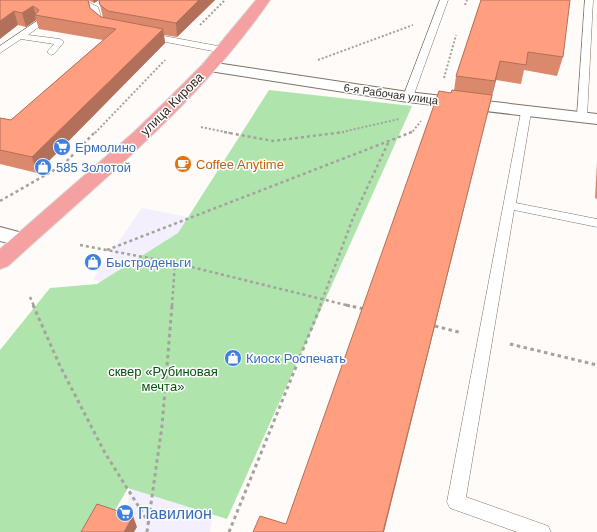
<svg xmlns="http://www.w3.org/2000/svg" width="597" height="532" font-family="Helvetica,sans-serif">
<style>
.commercial{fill:#f4effc}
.green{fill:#afe5ad}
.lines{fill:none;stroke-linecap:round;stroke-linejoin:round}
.service-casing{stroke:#7f7266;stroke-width:1}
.minor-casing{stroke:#7f7266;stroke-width:2}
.tertiary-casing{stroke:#7f7266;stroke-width:2}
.primary-casing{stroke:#dad9d8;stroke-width:2}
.path-far2{stroke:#a5a19d;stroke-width:2;stroke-dasharray:2 2;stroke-linecap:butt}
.path-far1{stroke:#a5a19d;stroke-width:2.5;stroke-dasharray:3 3;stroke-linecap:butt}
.path{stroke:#a5a19d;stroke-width:3;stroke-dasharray:3.5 3.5;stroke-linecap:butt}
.service{fill:#fff;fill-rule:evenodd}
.minor{fill:#fff;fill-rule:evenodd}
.tertiary{fill:#fff;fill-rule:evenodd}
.primary{fill:#f5a0a1;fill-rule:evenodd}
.wall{fill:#db896d;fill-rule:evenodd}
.shaded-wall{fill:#b26f59}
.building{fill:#ff9f7f;stroke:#b26f59}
.labels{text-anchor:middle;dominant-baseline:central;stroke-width:3;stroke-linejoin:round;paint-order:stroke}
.far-street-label{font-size:11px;fill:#2f2a24;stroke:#fff}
.street-label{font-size:13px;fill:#2f2a24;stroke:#fff}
.shop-label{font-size:13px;fill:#366cbe;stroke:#fff;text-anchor:start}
.food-label{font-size:13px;fill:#c56008;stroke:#fff;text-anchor:start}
.park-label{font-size:13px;fill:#04530d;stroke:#fff}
.near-shop-label{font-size:16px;fill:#366cbe;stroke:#fff;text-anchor:start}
</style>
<rect width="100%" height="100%" fill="#fefbf8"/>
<!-- commercial -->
<path class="commercial" d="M142,208L198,219L219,467L210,532H115L128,509L135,298L93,279Z"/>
<!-- green -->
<path class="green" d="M269,90L412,106L227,519L128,488L102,532H0V350L50,288L97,284L178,233Z"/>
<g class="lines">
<!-- service casing -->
<g class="service-casing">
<g id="service">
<path d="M66,0H84L98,7L102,20L109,27L105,30C95,26 93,19 91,10L80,4L67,2Z"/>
<path d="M440,0H448L413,97L411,99H405L403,97Z"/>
<path d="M585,0H593L587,117L582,120L577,117Z"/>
<path d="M37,21L41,24L40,26L28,35L60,39L64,42L54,54L51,55L47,52L54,44L21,39L0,53V46Z"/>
<path d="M148,33L223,47L227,50L223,53L145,38L144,36Z"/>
<path d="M526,109L531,112L516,203L597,219V227L514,210L466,497L548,526L551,532H517L450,508L447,502L521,112Z"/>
</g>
</g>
<!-- minor casing -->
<g class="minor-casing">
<path id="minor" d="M209,62L408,92L597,114V124L408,102L203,70L201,67L203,64Z"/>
</g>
<!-- tertiary casing -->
<g class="tertiary-casing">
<path id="tertiary" d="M0,227L30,235L34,240L30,245L23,247L0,241Z"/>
</g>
<!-- primary casing -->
<g class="primary-casing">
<path id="primary" d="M256,0H270C199,103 99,183 8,266L0,269V249L134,132L169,98L203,64Z"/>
</g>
<!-- path-far2 -->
<g class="path-far2">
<path d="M465,5L467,0"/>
<path d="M200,25L225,0"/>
<path d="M318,60L413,25"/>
<path d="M444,78L456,35"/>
<path d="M201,127L230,133"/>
<path d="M95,133L165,60"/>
<path d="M338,133L399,119"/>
<path d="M409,133L413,131L421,121"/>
</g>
<!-- path-far1 -->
<g class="path-far1">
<path d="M224,132L273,141L344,132"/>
<path d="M0,201L63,165L95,132"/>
<path d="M80,245L175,263L350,306"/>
<path d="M107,250L412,132"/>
<path d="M30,297L34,306"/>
<path d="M172,306L175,263"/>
<path d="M320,306L353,218L389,141"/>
</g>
<!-- path -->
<g class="path">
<path d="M33,305L60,366L105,453L149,523"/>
<path d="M346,305L364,309"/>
<path d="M435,326L462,333"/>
<path d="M510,344L597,365"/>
<path d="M147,532L162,426L172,305"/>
<path d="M229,532L321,305"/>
</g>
<!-- service -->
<use href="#service" class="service"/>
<!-- minor -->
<use href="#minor" class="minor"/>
<!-- tertiary -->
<use href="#tertiary" class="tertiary"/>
<!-- primary -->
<use href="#primary" class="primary"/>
</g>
<!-- wall -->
<g class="wall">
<path d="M0,0H215L177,37L164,35L165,43L37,173L0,164V118L11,120L103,40L39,29L36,20L26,27L18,25ZM88,0L94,3L99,0L103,18L101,17L90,8Z"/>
<path d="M481,0L563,57L557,76L524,70L521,84L496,80L488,113L286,524L451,93L454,91L456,76Z"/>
<path d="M597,162V199L595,198Z"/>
</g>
<!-- shaded-wall -->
<g class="shaded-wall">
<path d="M93,0H99L94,3Z"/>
<path d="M199,0H215L177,37L176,23Z"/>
<path d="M33,6L36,15H35L36,20L26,27L22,13Z"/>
<path d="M14,11L18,25L0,39V21Z"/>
<path d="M163,29L165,43L37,173L32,157Z"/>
<path d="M500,61L496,80L491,100L495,81Z"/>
<path d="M492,95L384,532H383Z"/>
<path d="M133,516L137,527L134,532H124Z"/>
</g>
<!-- building -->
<g class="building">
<path d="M0,0H88L90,8L101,17L163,29L32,157L0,150V118L11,120L116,29L35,15L39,10L33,6L22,13L14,11L0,21Z"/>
<path d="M99,0H199L176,23L108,11L100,5Z"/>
<path d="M481,0H570L563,57L528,52L526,65L500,61L495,81L456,76Z"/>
<path d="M452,90L492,95L383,532H253L260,516L286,524L439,91L451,93Z"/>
<path d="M97,504L133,516L124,532H81Z"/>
</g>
<!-- icons -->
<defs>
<g id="supermarket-disc" transform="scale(0.9)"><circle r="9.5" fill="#3f7fe0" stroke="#fff"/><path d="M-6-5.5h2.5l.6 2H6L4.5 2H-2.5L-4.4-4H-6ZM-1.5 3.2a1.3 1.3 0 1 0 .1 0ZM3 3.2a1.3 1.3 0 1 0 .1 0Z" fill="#fff"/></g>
<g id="cafe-disc" transform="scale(0.9)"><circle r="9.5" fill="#e8710a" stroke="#fff"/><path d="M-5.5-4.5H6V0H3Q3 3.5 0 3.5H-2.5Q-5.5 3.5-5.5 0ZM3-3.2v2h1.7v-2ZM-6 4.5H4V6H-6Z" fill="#fff"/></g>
<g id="shop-disc" transform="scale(0.9)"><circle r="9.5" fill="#3f7fe0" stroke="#fff"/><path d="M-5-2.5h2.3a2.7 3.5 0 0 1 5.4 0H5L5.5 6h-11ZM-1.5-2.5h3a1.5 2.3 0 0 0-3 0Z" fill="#fff"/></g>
</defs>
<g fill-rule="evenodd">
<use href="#supermarket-disc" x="62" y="147"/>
<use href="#cafe-disc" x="183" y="164"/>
<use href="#shop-disc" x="43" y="167"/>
<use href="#shop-disc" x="93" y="262"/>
<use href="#shop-disc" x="233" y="358"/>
<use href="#supermarket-disc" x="125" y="513"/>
</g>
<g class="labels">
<!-- far-street labels -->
<g class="far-street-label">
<text transform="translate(391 94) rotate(8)">6-я Рабочая улица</text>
</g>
<!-- street labels -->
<g class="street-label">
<text transform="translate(172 104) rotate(-45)">улица Кирова</text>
</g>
<!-- shop labels -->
<g class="shop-label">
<text x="75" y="147">Ермолино</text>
<text x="56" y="167">585 Золотой</text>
<text x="106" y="262">Быстроденьги</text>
<text x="246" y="358">Киоск Роспечать</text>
</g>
<!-- food labels -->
<g class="food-label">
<text x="196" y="164">Coffee Anytime</text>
</g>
<!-- park labels -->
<g class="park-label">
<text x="163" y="371">сквер «Рубиновая<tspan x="163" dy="15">мечта»</tspan></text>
</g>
<!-- near-shop labels -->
<g class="near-shop-label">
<text x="138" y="513">Павилион</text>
</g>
</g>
</svg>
